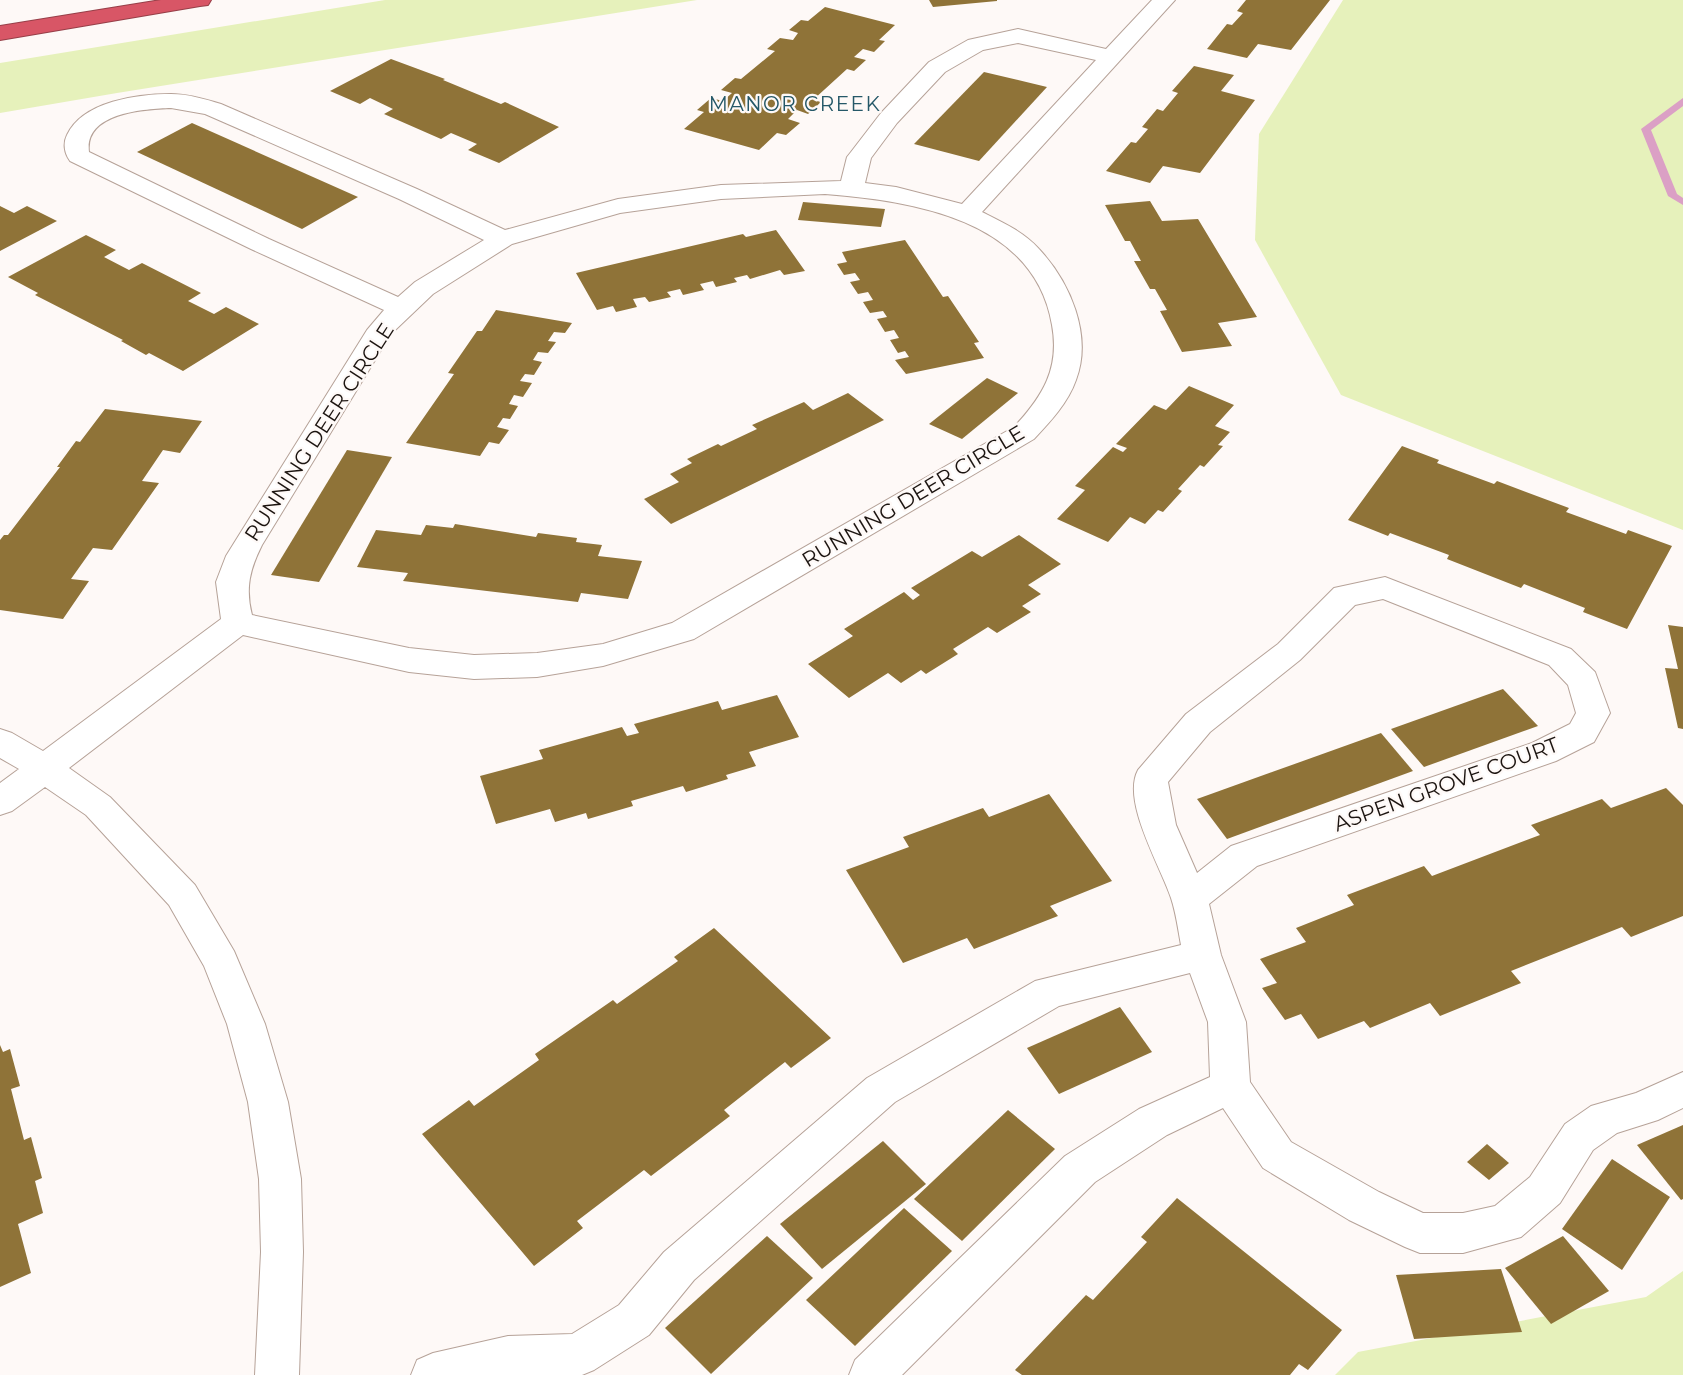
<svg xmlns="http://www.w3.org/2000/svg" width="1683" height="1375" font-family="Montserrat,sans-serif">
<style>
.green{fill:#e6f1bb}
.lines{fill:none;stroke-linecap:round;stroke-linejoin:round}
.stream{fill:#dba0c5;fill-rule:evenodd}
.building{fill:#8f7338}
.minor-casing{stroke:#b6a298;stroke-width:2}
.highway-casing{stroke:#963f48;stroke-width:2}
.minor{fill:#fff;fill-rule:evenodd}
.highway{fill:#d85666;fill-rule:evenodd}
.labels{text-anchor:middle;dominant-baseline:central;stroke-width:4.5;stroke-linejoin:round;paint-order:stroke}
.far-quarter-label{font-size:20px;letter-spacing:1.5px;fill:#255868;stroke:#fef9f7}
.street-label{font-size:21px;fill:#1b1410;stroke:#fef9f7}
</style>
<rect width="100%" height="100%" fill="#fef9f7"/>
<!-- green -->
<g class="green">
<path d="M385,0H697L117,93L0,113V63Z"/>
<path d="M1343,0H1683V530L1341,395L1255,240L1259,134Z"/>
<path d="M1683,1271V1375H1335L1358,1352L1646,1297Z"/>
</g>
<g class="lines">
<!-- stream -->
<path class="stream" d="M1683,98V106L1651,130L1677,194L1683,198V205L1668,196L1641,129Z"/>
</g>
<!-- building -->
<g class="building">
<path d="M929,0H997V1L933,7Z"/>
<path d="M1246,0H1330L1291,50L1258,44L1247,58L1207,49L1227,24L1232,25L1243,13L1237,11Z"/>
<path d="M825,7L895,25L879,40L885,41L874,52L863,49L854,57L866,60L854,71L847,69L813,100L821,102L808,114L797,110L788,119L800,123L786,135L777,133L759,150L684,129L704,112L697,110L711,98L723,101L732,93L721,90L735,78L741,79L775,51L767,49L780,38L793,40L798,33L789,30L801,20L808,21Z"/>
<path d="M391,59L445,79L443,80L501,104L505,102L559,127L499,163L468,150L477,144L451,133L441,139L384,114L393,109L370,98L360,104L330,91Z"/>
<path d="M1194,66L1234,75L1221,91L1255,100L1200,173L1163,166L1150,183L1106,171L1131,142L1136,143L1148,129L1142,127L1157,109L1163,111L1178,93L1172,91Z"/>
<path d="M984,72L1047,87L979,161L914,144Z"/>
<path d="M192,123L358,197L302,229L137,152Z"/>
<path d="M1150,201L1162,221L1198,219L1257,317L1218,323L1232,346L1182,352L1160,311L1167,310L1155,289H1150L1134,261H1141L1130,241H1125L1105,205Z"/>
<path d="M803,202L885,209L881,227L798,220Z"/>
<path d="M0,206L14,213L27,206L57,221L0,251Z"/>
<path d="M776,230L805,271L784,275L780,270L750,279L747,275L734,278L737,282L716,287L713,281L700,284L704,290L683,295L680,289L667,292L671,297L649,302L645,297L633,299L637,307L616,312L613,306L597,310L576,273L743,234L746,237Z"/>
<path d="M86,235L116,250L104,257L129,270L142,263L201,293L188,301L214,314L226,307L259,324L183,371L149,353L146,355L121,341L123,340L35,295L38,293L8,277Z"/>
<path d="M905,240L943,297L948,296L979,342L974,343L984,358L906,374L895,360L909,357L905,351L898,353L890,340L899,338L894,330L885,332L877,319L887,317L883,311L870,313L863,302L873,300L868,292L858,294L850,282L860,280L855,273L844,275L837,264L847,262L842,252Z"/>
<path d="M496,310L572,323L565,333L554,332L548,341L556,342L548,353L538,352L533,360L542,362L534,375L525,374L520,381L532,383L523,397L514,395L509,404L518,406L510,419L503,418L497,427L509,430L499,444L489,442L480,456L406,443L454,374L448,373L477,331H482Z"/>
<path d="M987,378L1018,393L962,439L929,424Z"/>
<path d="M1189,386L1234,405L1215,426L1230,432L1218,445L1223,446L1204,467L1200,465L1178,489L1182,491L1163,512L1158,510L1145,524L1130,517L1108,542L1057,519L1085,490L1075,486L1113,447L1123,452L1127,448L1116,444L1154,405L1166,410Z"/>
<path d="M848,393L884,420L671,524L644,499L679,482L670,474L692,463L687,459L718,444L721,446L757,429L752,425L804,402L813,410Z"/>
<path d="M105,409L202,421L180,453L163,450L142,481L159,483L112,550L93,548L71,579L89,581L63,619L0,610V540L4,535H8L60,467H57L76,441L80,442Z"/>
<path d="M1402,446L1439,460L1437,463L1494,484L1497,481L1569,508L1566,512L1626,534L1628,530L1672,546L1627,629L1583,612L1585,608L1524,584L1521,588L1447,559L1449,555L1390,533L1388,536L1348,520Z"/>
<path d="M347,450L392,457L319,582L271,575Z"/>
<path d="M455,524L536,537L538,533L577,538L576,542L602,545L598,556L642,561L628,599L581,593L578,602L403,581L408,573L357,567L376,530L421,535L426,525L453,528Z"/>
<path d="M1019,535L1061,564L1028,585L1041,594L1022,606L1031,612L997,633L988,627L953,649L958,654L926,674L921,670L901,683L888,673L849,698L808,664L853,636L844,629L904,592L913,600L920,595L911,588L972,551L982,557Z"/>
<path d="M1668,625L1683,627V729L1678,728L1665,668L1678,669Z"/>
<path d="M1503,689L1538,726L1424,767L1391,729Z"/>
<path d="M777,695L799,737L749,752L756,766L726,775L728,779L686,792L683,786L631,801L633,806L588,819L586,813L555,822L550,809L496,824L480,776L543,759L539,750L622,727L627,736L639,733L634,724L718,701L722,710Z"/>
<path d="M1381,733L1413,771L1227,839L1197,799Z"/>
<path d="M1666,788L1683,805V916L1631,937L1622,927L1511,971L1521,983L1440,1016L1430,1003L1370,1028L1364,1021L1318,1039L1301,1014L1285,1020L1262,988L1277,983L1260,959L1306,942L1296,928L1354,905L1347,895L1424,866L1432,876L1540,835L1531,825L1602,799L1611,808Z"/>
<path d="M1049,794L1112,881L1050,906L1058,916L974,949L967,938L903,963L846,870L909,847L903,837L983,808L989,817Z"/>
<path d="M714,928L831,1038L791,1068L785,1062L724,1110L730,1116L651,1176L644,1170L577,1221L583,1228L534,1266L422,1134L469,1100L474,1106L539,1060L535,1054L613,1000L617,1004L678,961L674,957Z"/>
<path d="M1120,1007L1152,1052L1059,1094L1027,1048Z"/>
<path d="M0,1045L3,1052L10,1049L20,1086L11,1089L24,1140L31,1137L42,1178L35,1181L43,1213L18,1224L31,1273L0,1287Z"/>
<path d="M1008,1110L1055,1149L962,1241L914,1199Z"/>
<path d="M1683,1125V1199L1681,1200L1637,1145Z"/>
<path d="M883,1141L926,1184L822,1269L780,1224Z"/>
<path d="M1487,1144L1509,1163L1489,1180L1467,1162Z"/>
<path d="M1612,1159L1670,1197L1622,1270L1562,1229Z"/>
<path d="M1177,1198L1342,1330L1308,1370L1299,1364L1290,1375H1022L1015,1370L1086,1295L1093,1300L1147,1242L1141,1237Z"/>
<path d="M904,1208L952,1251L855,1346L806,1300Z"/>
<path d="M767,1236L813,1278L711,1374L665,1328Z"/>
<path d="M1563,1236L1609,1291L1551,1324L1505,1268Z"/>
<path d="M1501,1269L1522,1332L1414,1339L1396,1275Z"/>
</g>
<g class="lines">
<!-- minor casing -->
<g class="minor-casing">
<g id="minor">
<path d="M1152,0H1175L982,212C1002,222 1024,232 1039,249C1070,282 1093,335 1076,380C1068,403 1050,422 1034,439L694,639L603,666L537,677L474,679L409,672L243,635L69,768L110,797L195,885L234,951L265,1024L288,1102L301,1179L303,1252L299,1375H255L261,1252L259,1179L248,1102L227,1024L204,966L169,905L86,815L45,787L12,811L0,815V783L19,769L0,758V729L12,733L43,751L221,619L216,582L226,556L367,330L384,310L251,249L70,161C64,153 63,143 67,135C83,101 138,94 171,94C188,94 205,99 221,104L417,189L505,230L618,199L721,185L841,181L847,157L851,152L881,113L929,62L968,40L1018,29L1106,49ZM1018,43L1096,60L962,204L896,187L865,183L871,158L897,123L945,72L983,50ZM171,108L205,114L399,199L484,240L415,282L398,297L269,239L89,152C84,113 143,109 171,108ZM825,194C913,201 1034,219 1052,325C1060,368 1043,396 1014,427L672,623L603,644L537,653L474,655L409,648L252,615C245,588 250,569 262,545L391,334L433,294L512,244L620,213L721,199Z"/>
<path d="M1385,577L1571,649L1595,672L1610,713L1594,742L1556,761L1257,866L1209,904L1221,955L1246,1022L1250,1082L1291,1142L1379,1192L1423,1213H1463L1495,1206L1530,1177L1565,1124L1591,1106L1636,1093L1683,1072V1108L1658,1120L1617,1133L1593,1150L1560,1203L1521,1237L1463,1253H1420L1405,1247L1349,1220L1263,1168L1223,1108L1167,1135L1095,1182L902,1375H849L855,1360L1065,1156L1139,1109L1210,1077L1208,1022L1190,973L1059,1006L895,1102L694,1280L649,1335L594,1370L582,1375H411L417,1360L433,1353L508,1336L572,1334L619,1305L664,1252L867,1078L1035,981L1181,945C1178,929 1176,913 1171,898C1161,867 1121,801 1138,770L1186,714L1278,644L1334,588ZM1383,599L1549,665L1568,685L1576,713L1570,724L1532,743L1231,846L1197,873L1176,825L1168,782L1210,732L1300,660L1355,605Z"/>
</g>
</g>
<!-- highway casing -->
<g class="highway-casing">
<path id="highway" d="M161,0H211L208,5L200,6L0,40V26Z"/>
</g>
<!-- minor -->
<use href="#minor" class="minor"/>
<!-- highway -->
<use href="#highway" class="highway"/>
</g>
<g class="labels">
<!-- far-quarter labels -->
<g class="far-quarter-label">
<text x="795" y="104">MANOR CREEK</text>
</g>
<!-- street labels -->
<g class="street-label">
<text transform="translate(319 432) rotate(-57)">RUNNING DEER CIRCLE</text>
<text transform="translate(913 496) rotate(-31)">RUNNING DEER CIRCLE</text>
<text transform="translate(1446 784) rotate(-20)">ASPEN GROVE COURT</text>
</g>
</g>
</svg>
